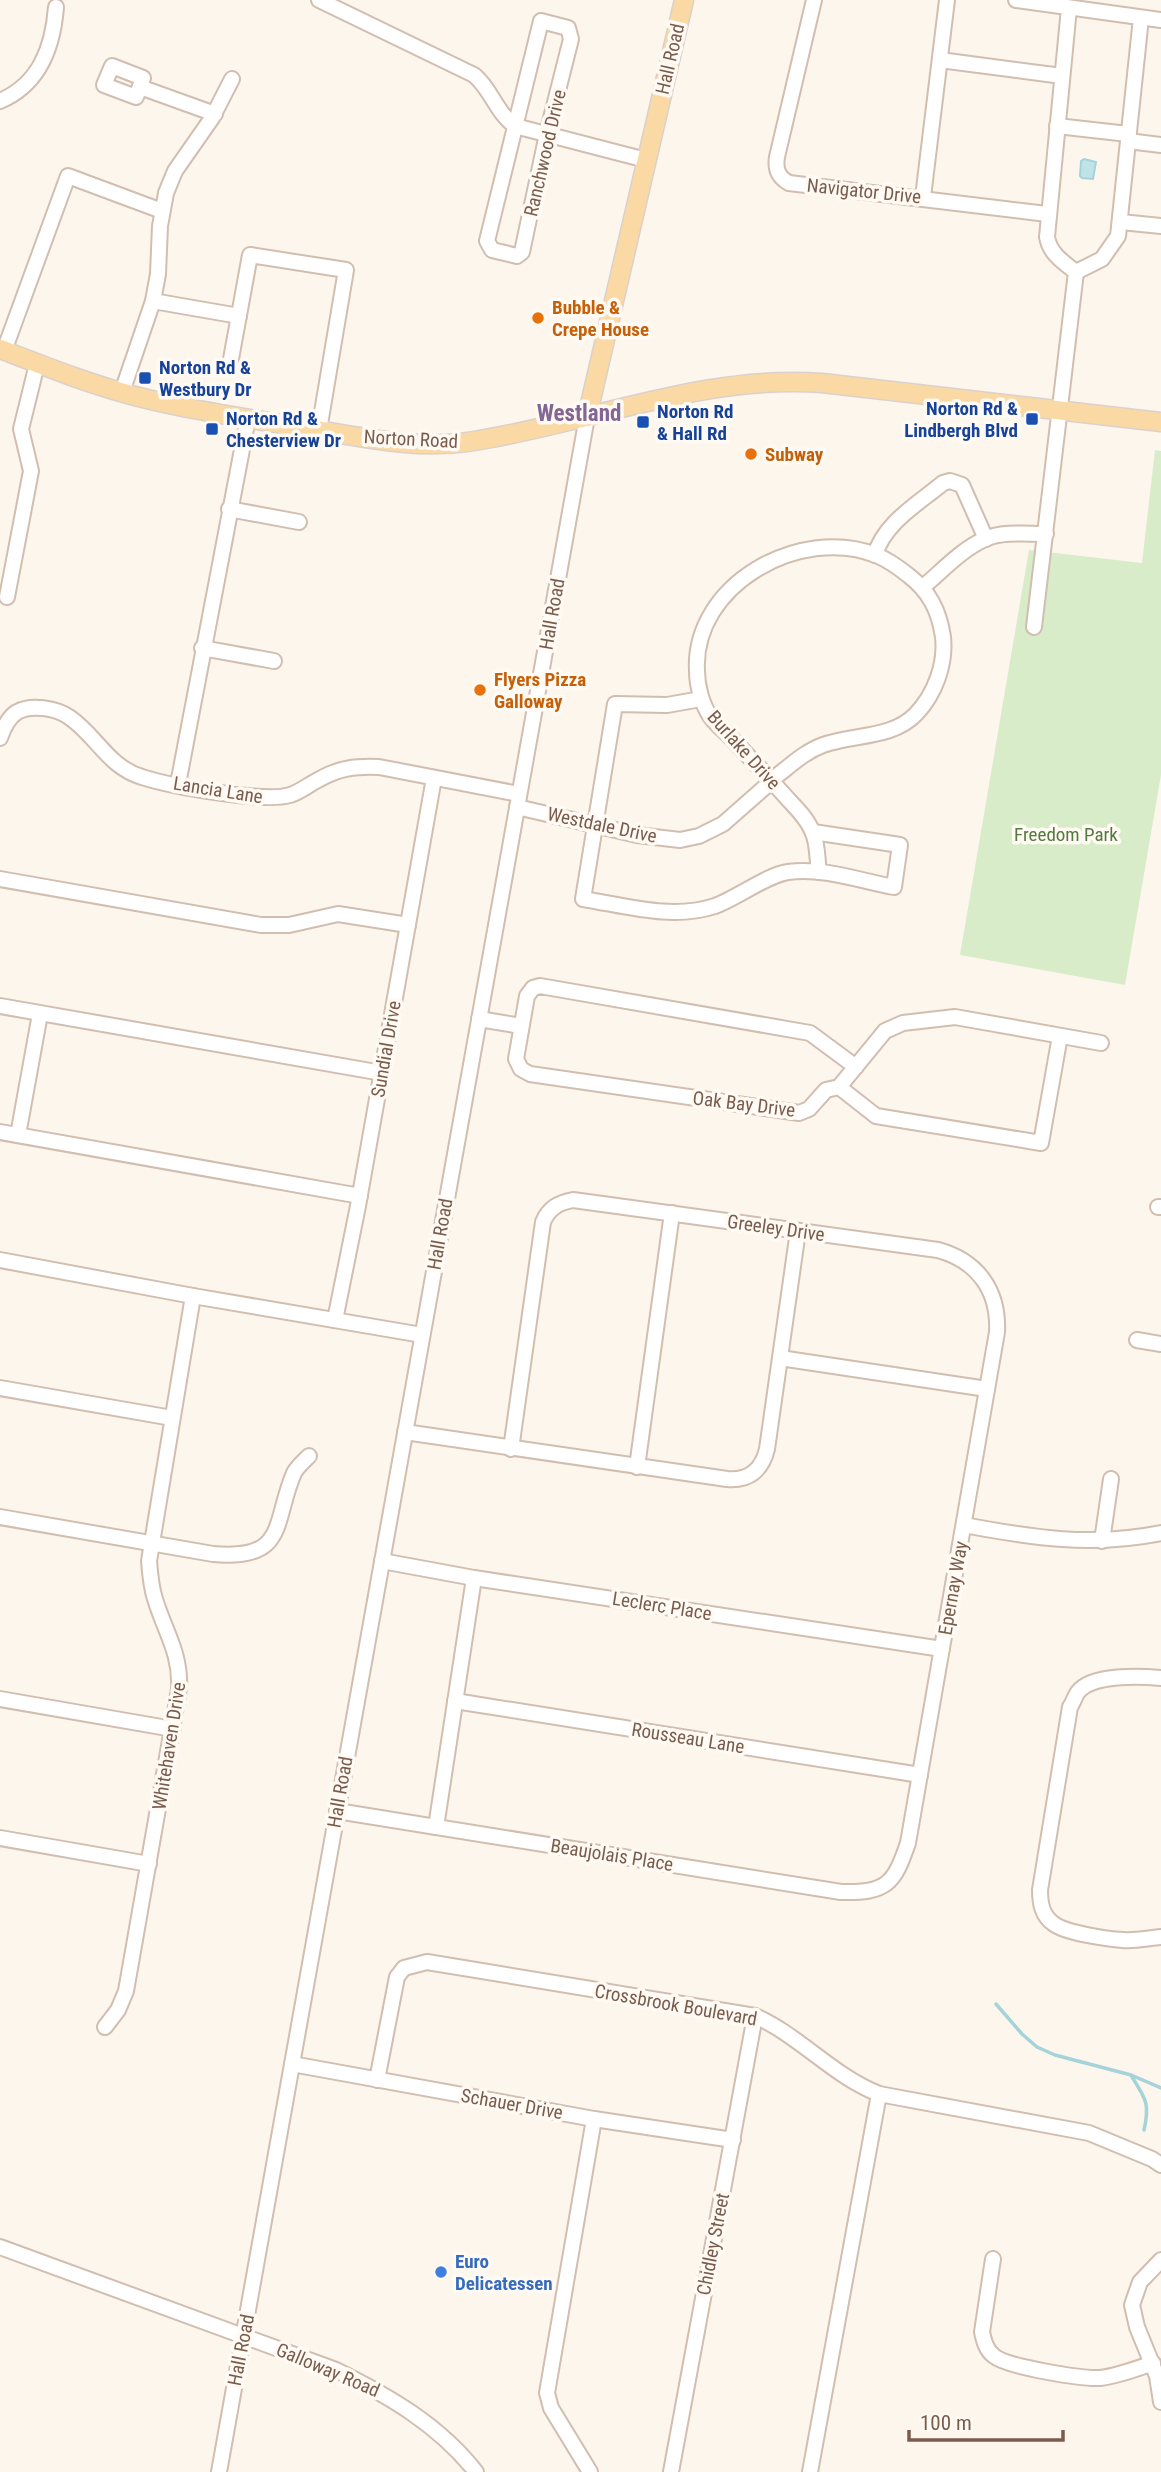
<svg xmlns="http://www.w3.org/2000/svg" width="1161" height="2472" font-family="'Roboto Condensed',sans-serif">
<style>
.green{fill:#d8ecc9}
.water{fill:#bfe3e8;stroke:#a5d3da;stroke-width:2}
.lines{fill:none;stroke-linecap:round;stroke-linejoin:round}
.stream{stroke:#a5d3da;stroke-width:3.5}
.minor-casing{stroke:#d1beb0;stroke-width:18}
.major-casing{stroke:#dad1cd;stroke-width:21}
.minor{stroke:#fff;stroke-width:14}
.major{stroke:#fbd9a5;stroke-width:18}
.food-dot{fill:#e8710a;stroke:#fffaf3;stroke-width:2.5}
.transit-dot{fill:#1a4fb4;stroke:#fffaf3;stroke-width:2.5}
.shop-dot{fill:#3f7fe0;stroke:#fffaf3;stroke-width:2.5}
.labels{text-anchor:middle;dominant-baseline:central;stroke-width:7;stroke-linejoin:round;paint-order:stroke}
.street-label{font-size:19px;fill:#7a5c4d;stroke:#fffaf3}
.food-label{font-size:19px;font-weight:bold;fill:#c56008;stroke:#fffaf3;text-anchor:start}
.transit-label{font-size:19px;font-weight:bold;fill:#164399;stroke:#fffaf3;text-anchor:start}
.park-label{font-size:19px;fill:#537a41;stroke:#fffaf3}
.shop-label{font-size:19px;font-weight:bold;fill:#366cbe;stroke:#fffaf3;text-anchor:start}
.quarter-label{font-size:23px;font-weight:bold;fill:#846695;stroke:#fffaf3}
</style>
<rect width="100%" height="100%" fill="#fdf6ec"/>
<!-- green -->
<path class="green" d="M1155,450L1161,451V775L1125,985L960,955L1029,550L1142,563Z"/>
<!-- water -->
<path class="water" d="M1084,159L1096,162L1093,179L1082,178L1080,176L1081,161Z"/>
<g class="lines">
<!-- stream -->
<g class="stream">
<path d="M996,2004L1022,2034L1037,2047L1055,2055L1131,2075L1161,2088"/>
<path d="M1132,2077C1146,2099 1150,2104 1144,2130"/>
</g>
<!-- minor casing -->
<g class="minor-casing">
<g id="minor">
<path d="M319,0L474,75C492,90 495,111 515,126L646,160"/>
<path d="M814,0L777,157C775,169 778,177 789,183L1047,214"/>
<path d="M1016,0L1161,20"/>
<path d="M1069,8L1047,237C1050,254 1063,262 1076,272"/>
<path d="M541,21L568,28L571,39L547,134L522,252L517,256L492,250L487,241Z"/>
<path d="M940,60L1062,76"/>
<path d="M112,66L143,78L136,97L104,85Z"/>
<path d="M140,87L215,114"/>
<path d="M0,101C40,84 53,47 56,7"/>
<path d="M1057,126L1128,134"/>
<path d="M1128,141L1161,145"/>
<path d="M923,197L947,0"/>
<path d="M1121,222L1161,226"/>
<path d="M1076,272L1102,259L1118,236L1141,18"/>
<path d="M153,301L239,316"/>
<path d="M4,351L68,176L162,211"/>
<path d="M231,359L250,255L346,270L319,430"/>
<path d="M122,392L153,301L158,274L160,226L166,193L175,171L212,118L232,79"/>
<path d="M229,509L299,522"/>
<path d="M875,555C884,523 919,503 943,483L950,481L962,485L986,539"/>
<path d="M923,587C942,571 962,549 985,539C1003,531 1026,534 1046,534"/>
<path d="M7,597L31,471L21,429L37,364"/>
<path d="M1034,627L1076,272"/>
<path d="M202,648L274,661"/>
<path d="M701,699L667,705L615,704L583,899C627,906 672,920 715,906C737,898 767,875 788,872C823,867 861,881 894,887L900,845L813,832"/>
<path d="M0,738C3,729 9,717 17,712C31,704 56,708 69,717C96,735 108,767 142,777C170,786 264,803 290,795C300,792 308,785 318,780C338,768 356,766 379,767L519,794"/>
<path d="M178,784L248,418"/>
<path d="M517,807L637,835L680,840L699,836L723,824L765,787L774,778C790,766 804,752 823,745C853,734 892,739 916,714C935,694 946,664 943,637C939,610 929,591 908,575C898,567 888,560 876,555C800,525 692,585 697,671C697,686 702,704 710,716C717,726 728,734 736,743C753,761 770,779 786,797C795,807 807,818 812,831C818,842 817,860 819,872"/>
<path d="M0,879L261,925H289L338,914L408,925"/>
<path d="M0,1006L382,1073"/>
<path d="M479,1019L521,1026"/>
<path d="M856,1067L810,1033L540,986L533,988L527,996L516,1059L521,1069L530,1074L799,1113L809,1109L826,1090L839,1087L885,1031L903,1023L955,1017L1101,1043"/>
<path d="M839,1087L876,1116L1041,1143L1060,1036"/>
<path d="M0,1132L360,1196"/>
<path d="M18,1135L40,1014"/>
<path d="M1158,1207H1161"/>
<path d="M0,1260L193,1296L422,1335"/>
<path d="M335,1320L358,1206L434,778"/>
<path d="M1137,1340L1161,1344"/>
<path d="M780,1358L987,1389"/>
<path d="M0,1388L172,1418"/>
<path d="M405,1432L727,1479C749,1481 762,1470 767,1449L798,1231"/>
<path d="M637,1467L672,1213"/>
<path d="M0,1517L213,1554C288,1561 273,1521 294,1473C297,1467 304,1461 309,1456"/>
<path d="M964,1525C1033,1538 1091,1547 1161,1533"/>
<path d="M1102,1541L1111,1479"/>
<path d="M382,1561L474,1578L942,1649"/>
<path d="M1161,1678C1140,1676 1092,1674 1078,1692C1075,1696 1073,1703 1070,1707L1040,1890C1040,1903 1042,1916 1054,1924C1066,1933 1107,1939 1123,1940C1135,1941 1149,1938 1161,1937"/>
<path d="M0,1699L173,1729"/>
<path d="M455,1701L920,1775"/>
<path d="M337,1811L841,1892C887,1893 894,1884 908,1843L997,1332C999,1291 978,1261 938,1250L573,1200C558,1203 549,1208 543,1222L511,1449"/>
<path d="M436,1827L474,1578"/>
<path d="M0,1838L149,1864"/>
<path d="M105,2027L118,2010L126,1991L179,1689C181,1653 165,1632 155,1599C151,1587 150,1574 149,1561L193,1296"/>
<path d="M292,2064L594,2119L733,2140"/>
<path d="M377,2080L397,1977L404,1968L427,1962L755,2016C800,2036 833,2076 879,2094L1089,2133L1152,2159L1161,2165"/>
<path d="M0,2247L336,2370C389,2396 439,2425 476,2472"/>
<path d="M993,2259L982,2332C984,2341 986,2350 994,2356C1007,2367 1082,2379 1100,2378C1118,2376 1136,2369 1153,2363"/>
<path d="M1161,2260L1140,2282L1132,2305L1137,2327L1157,2376L1161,2402"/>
<path d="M219,2472L587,417"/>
<path d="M590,2472L551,2408L547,2393L594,2119"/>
<path d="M671,2472L755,2016"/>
<path d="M810,2472L879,2094"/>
</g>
</g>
<!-- major casing -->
<g class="major-casing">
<g id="major">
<path d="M0,349C44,366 89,384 135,396C193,411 253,419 312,429C365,438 420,450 474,441C589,423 705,374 822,383L1161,422"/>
<path d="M587,417L684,0"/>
</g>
</g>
<!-- minor -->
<use href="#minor" class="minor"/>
<!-- major -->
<use href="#major" class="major"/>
</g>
<!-- markers -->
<g class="food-dot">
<circle cx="538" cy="318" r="7"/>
<circle cx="751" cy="454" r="7"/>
<circle cx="480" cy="690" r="7"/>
</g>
<g class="transit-dot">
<rect x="138" y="371" width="14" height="14" rx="3.5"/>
<rect x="1025" y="412" width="14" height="14" rx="3.5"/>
<rect x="636" y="415" width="14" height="14" rx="3.5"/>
<rect x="205" y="422" width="14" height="14" rx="3.5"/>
</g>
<circle class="shop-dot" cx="441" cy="2272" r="7"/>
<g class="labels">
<!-- street labels -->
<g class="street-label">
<text transform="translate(670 59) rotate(-77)">Hall Road</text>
<text transform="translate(545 153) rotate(-77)">Ranchwood Drive</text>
<text transform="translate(864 191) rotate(6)">Navigator Drive</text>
<text transform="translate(411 439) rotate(3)">Norton Road</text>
<text transform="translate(552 614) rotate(-80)">Hall Road</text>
<text transform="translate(744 750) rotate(48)">Burlake Drive</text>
<text transform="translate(218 790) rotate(9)">Lancia Lane</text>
<text transform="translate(602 825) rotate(12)">Westdale Drive</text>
<text transform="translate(386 1049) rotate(-80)">Sundial Drive</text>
<text transform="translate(744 1104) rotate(7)">Oak Bay Drive</text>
<text transform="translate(776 1228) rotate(8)">Greeley Drive</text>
<text transform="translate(440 1234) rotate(-80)">Hall Road</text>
<text transform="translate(953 1588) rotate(-80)">Epernay Way</text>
<text transform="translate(662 1606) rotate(9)">Leclerc Place</text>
<text transform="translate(688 1738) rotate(9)">Rousseau Lane</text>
<text transform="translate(169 1746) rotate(-81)">Whitehaven Drive</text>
<text transform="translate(340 1792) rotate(-80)">Hall Road</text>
<text transform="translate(612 1855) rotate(9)">Beaujolais Place</text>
<text transform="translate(676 2005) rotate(10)">Crossbrook Boulevard</text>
<text transform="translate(512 2104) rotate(10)">Schauer Drive</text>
<text transform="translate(713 2244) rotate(-79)">Chidley Street</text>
<text transform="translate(241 2350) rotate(-79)">Hall Road</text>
<text transform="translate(328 2370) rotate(23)">Galloway Road</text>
</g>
<!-- food labels -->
<g class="food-label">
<text x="552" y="307">Bubble &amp;<tspan x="552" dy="22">Crepe House</tspan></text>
<text x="765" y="454">Subway</text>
<text x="494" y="679">Flyers Pizza<tspan x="494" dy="22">Galloway</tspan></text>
</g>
<!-- transit labels -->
<g class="transit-label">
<text x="159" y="367">Norton Rd &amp;<tspan x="159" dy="22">Westbury Dr</tspan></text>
<text x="1018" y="408" text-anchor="end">Norton Rd &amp;<tspan x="1018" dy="22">Lindbergh Blvd</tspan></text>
<text x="657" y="411">Norton Rd<tspan x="657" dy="22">&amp; Hall Rd</tspan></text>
<text x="226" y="418">Norton Rd &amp;<tspan x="226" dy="22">Chesterview Dr</tspan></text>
</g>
<!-- park labels -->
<g class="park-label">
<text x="1066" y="834">Freedom Park</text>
</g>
<!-- shop labels -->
<g class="shop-label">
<text x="455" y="2261">Euro<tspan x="455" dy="22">Delicatessen</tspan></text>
</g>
<!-- quarter labels -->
<g class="quarter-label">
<text x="579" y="413">Westland</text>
</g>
</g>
<!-- scale -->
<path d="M909 2430v10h154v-10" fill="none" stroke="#7a5c4d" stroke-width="3.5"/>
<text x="920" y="2430" font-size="21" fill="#7a5c4d" stroke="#fffaf3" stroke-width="5" paint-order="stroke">100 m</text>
</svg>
